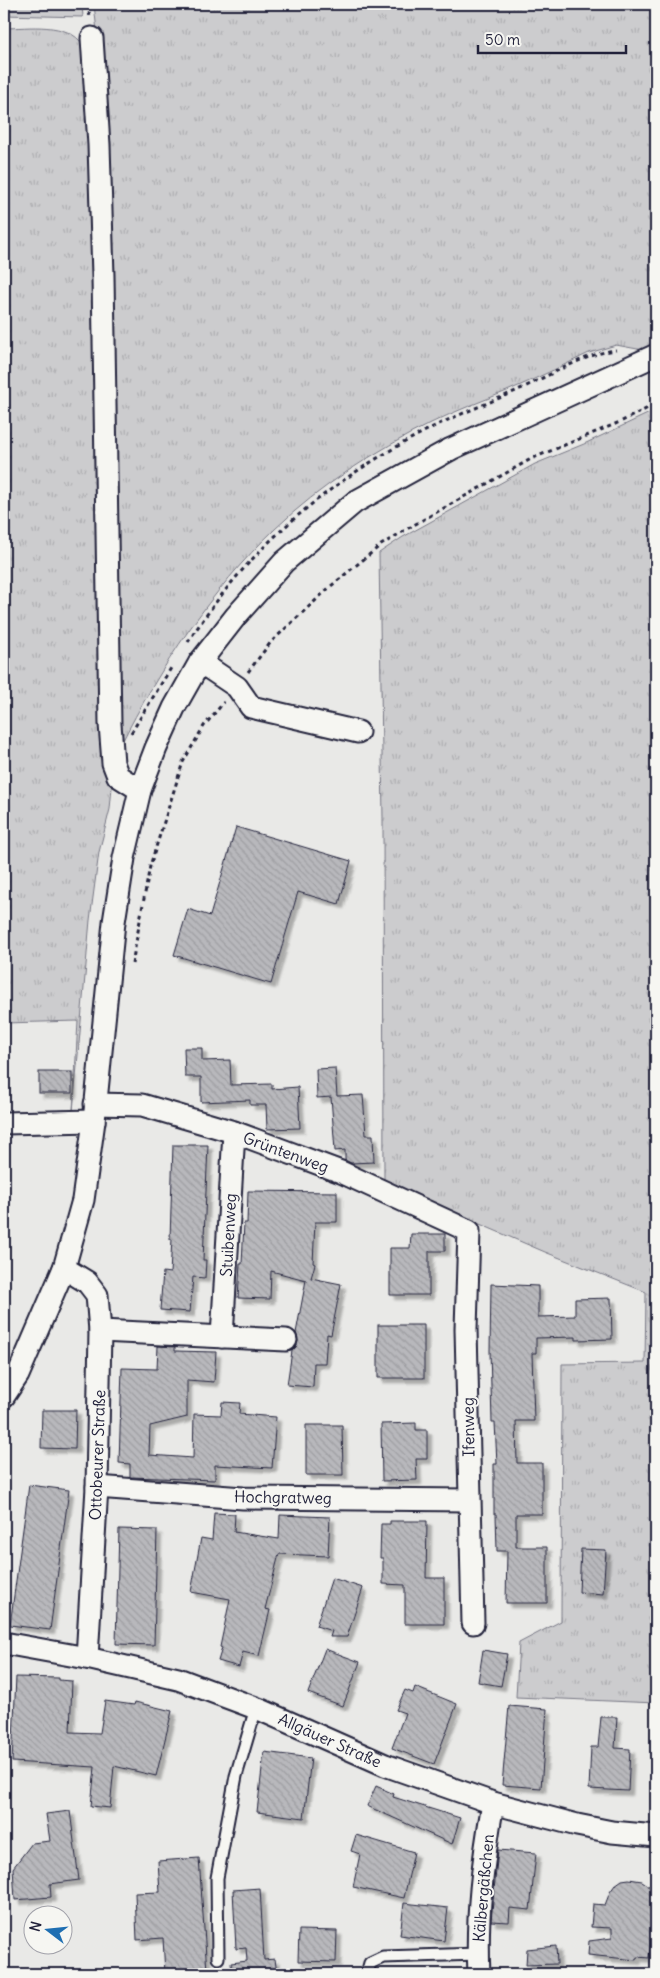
<svg xmlns="http://www.w3.org/2000/svg" width="660" height="1978" font-family="Delius,sans-serif">
<style>
.grass{fill:url(#grass-tufts);stroke:#777784}
.building{fill:url(#building-back-hatch);stroke:#22223b;filter:url(#shadow)}
.lines{fill:none;stroke-linecap:round;stroke-linejoin:round}
.service-casing{stroke:#22223b;stroke-width:15}
.minor-casing{stroke:#22223b;stroke-width:25}
.path{stroke:#22223b;stroke-width:3;stroke-dasharray:4 4;stroke-linecap:butt}
.service{stroke:#f6f6f2;stroke-width:11}
.minor{stroke:#f6f6f2;stroke-width:21}
.labels{text-anchor:middle;dominant-baseline:central;stroke-width:4;stroke-linejoin:round;paint-order:stroke}
.street-label{font-size:16px;fill:#22223b;stroke:#f6f6f2}
</style>
<defs>
<pattern id="grass-tufts" width="24" height="20" patternUnits="userSpaceOnUse" patternTransform="scale(1.25)"><rect width="24" height="20" fill="#ccccce"/><path d="M3 7l-1-3M5 7V3M7 7l1-3M15 17l-1-3M17 17v-4M19 17l1-3" fill="none" stroke="#afafb2"/></pattern>
<pattern id="building-back-hatch" width="6" height="6" patternUnits="userSpaceOnUse" patternTransform="scale(1.25)"><rect width="6" height="6" fill="#b8b8bc"/><path d="M-1 5l2 2M0 0l6 6M5-1l2 2" fill="none" stroke="#9e9ea2"/></pattern>
<filter id="shadow"><feDropShadow dx="4.5" dy="4.5" stdDeviation="1" flood-color="#0004"/></filter>
</defs>
<rect width="100%" height="100%" fill="#e9e9e7"/>
<filter id="ink" filterUnits="userSpaceOnUse"><feTurbulence type="fractalNoise" baseFrequency=".02" numOctaves="2"/><feDisplacementMap in="SourceGraphic" scale="10" xChannelSelector="R" yChannelSelector="G"/><feConvolveMatrix kernelMatrix="1 2 1 2 8 2 1 2 1" color-interpolation-filters="sRGB"/></filter>
<g filter="url(#ink)">
<!-- grass -->
<g class="grass">
<path d="M4,4H82L83,17L4,15Z"/>
<path d="M94,4H656V343L643,350L616,345L589,353C562,366 535,379 507,391C482,401 455,411 431,423C375,451 320,486 275,529C211,590 160,667 120,746L98,41Z"/>
<path d="M4,28C28,28 68,21 83,45C85,49 86,55 88,60L106,765L112,787L110,809L99,852L90,920L73,1111L78,1021L4,1023Z"/>
<path d="M656,410V1703L516,1697L519,1643L561,1621L562,1364L645,1363L646,1292L545,1252L384,1183L383,819L379,553L403,537L535,464L584,444Z"/>
</g>
<!-- building -->
<g class="building">
<path d="M236,827L351,861L339,904L298,892L271,984L174,955L188,909L210,916Z"/>
<path d="M184,1048H202V1061L230,1060L231,1085L272,1084V1089L298,1087L300,1128L267,1129L266,1105H250V1100L201,1102V1077H185Z"/>
<path d="M335,1068L337,1096L363,1095L366,1135H373L374,1162L351,1163L345,1160V1150L335,1151L331,1097L317,1098L316,1069Z"/>
<rect x="39" y="1072" width="33" height="21"/>
<path d="M173,1145H208L203,1260H206L205,1278L193,1277L190,1312L160,1310L163,1272L170,1273L172,1239H170Z"/>
<path d="M248,1191L337,1192V1222H315L313,1263L315,1264L311,1278L341,1284L331,1335L327,1334L325,1363H314L313,1387L287,1385L292,1351L296,1347L298,1341L296,1333L306,1280L271,1271L270,1299L238,1298L240,1264H242L244,1223H247Z"/>
<path d="M411,1234H445V1251H429V1295H390V1248H410Z"/>
<path d="M491,1284L538,1286V1317L575,1316V1299L611,1298L612,1339L576,1340V1337L536,1338V1353H532L534,1421H516L517,1463H542V1514H516V1547H547V1603H506L507,1551H497L496,1514H494V1464H497L495,1422H492L490,1351Z"/>
<rect x="378" y="1325" width="46" height="53"/>
<path d="M158,1346L175,1347V1351L216,1352L214,1382L187,1380V1417L150,1426L149,1455L193,1458L194,1414L221,1415L222,1402L240,1403L239,1414L276,1417L272,1468L215,1465V1480L130,1477V1464L119,1463L122,1368L157,1369Z"/>
<path d="M42,1410H76L75,1449L41,1448Z"/>
<path d="M416,1423V1430H427V1459H416L417,1480L382,1481L381,1424Z"/>
<path d="M306,1425H342L343,1475H306Z"/>
<path d="M29,1485L69,1490L50,1630L10,1625Z"/>
<path d="M214,1513L235,1514L234,1532L279,1539L280,1515L330,1517L328,1556L279,1554L265,1609L270,1610L259,1656L243,1652L239,1667L218,1661L222,1648L220,1647L230,1599L191,1592L201,1538L212,1540Z"/>
<path d="M390,1521H427L426,1578H444V1624H405V1585L383,1584V1558H380L381,1524H390Z"/>
<path d="M119,1529L157,1530L154,1645L116,1644Z"/>
<path d="M581,1549L606,1550L603,1594L579,1592Z"/>
<path d="M332,1578L363,1588L347,1637H330L332,1631L316,1626Z"/>
<path d="M325,1649L360,1662L343,1706L308,1693Z"/>
<path d="M483,1650L507,1654L501,1686L478,1682Z"/>
<path d="M16,1677L59,1678V1680L72,1681L70,1732L100,1733L105,1701L134,1705L135,1702L172,1711L156,1776L114,1766L110,1808L91,1806L95,1767L12,1762Z"/>
<path d="M415,1687L457,1704L434,1764L392,1748L405,1713L396,1710L405,1690L413,1693Z"/>
<path d="M509,1706L547,1709L541,1788L502,1785Z"/>
<path d="M601,1717H617L615,1748L630,1749L628,1791L589,1789L591,1747H598Z"/>
<path d="M264,1752L311,1758L304,1818L257,1812Z"/>
<path d="M376,1786L394,1794L393,1797L460,1818L452,1844L367,1806Z"/>
<path d="M70,1811L79,1880L50,1884L51,1897L15,1900L13,1868L32,1843L50,1841L46,1814Z"/>
<path d="M356,1835L414,1852L404,1898L353,1887L360,1854L351,1851Z"/>
<path d="M498,1850L536,1853L530,1910L510,1908L509,1922L491,1921Z"/>
<path d="M199,1858L207,1971L165,1974L163,1938L137,1940L135,1893L160,1892L158,1861Z"/>
<path d="M629,1879L642,1881L648,1885L655,1896L656,1904L649,1958L637,1957L636,1960L588,1955L589,1941L612,1938V1928L591,1927L593,1904L605,1905L610,1892L615,1885L622,1880Z"/>
<path d="M260,1888L264,1960L275,1959L277,1974H232L231,1963L247,1961L246,1948L236,1949L233,1890Z"/>
<path d="M404,1903L448,1908L444,1941L400,1935Z"/>
<path d="M299,1930L337,1931L336,1962L298,1961Z"/>
<path d="M556,1946L557,1964L526,1965L527,1949Z"/>
</g>
<g class="lines">
<!-- service casing -->
<g class="service-casing">
<g id="service">
<path d="M218,1958L217,1878L236,1776L256,1708"/>
<path d="M367,1974L370,1963L383,1957L478,1954"/>
</g>
</g>
<!-- minor casing -->
<g class="minor-casing">
<g id="minor">
<path d="M92,38L99,145L103,276L110,724L113,763L118,776L140,790"/>
<path d="M200,662L237,687L251,707L358,732"/>
<path d="M95,1104L142,1105L234,1132L341,1172L469,1231L466,1329L473,1623"/>
<path d="M4,1123L94,1121"/>
<path d="M64,1268L87,1282L97,1295L100,1331L97,1487L87,1658"/>
<path d="M100,1331L286,1340"/>
<path d="M222,1337L234,1132"/>
<path d="M4,1396L18,1375L64,1268L83,1200L94,1121L114,922L124,858L140,790L156,748L174,708L200,662L236,616L284,562L355,502L451,449L656,355"/>
<path d="M97,1487L243,1498L469,1500"/>
<path d="M4,1643L87,1658L178,1679L261,1710L385,1765L493,1803L577,1825L612,1832L656,1836"/>
<path d="M479,1974C476,1916 483,1860 493,1803"/>
</g>
</g>
<!-- path -->
<g class="path">
<path d="M88,4L90,18"/>
<path d="M188,642C252,543 331,479 435,426C462,413 491,402 518,390C546,377 587,353 616,350"/>
<path d="M248,672L271,642L331,586L381,545L412,526L531,459L620,422L656,404"/>
<path d="M131,733L171,668"/>
<path d="M132,964L150,866L183,762L204,726L224,702"/>
</g>
<!-- service -->
<use href="#service" class="service"/>
<!-- minor -->
<use href="#minor" class="minor"/>
</g>
</g>
<g class="labels">
<!-- street labels -->
<g class="street-label">
<text transform="translate(286 1152) rotate(20)">Grüntenweg</text>
<text transform="translate(228 1235) rotate(-87)">Stuibenweg</text>
<text transform="translate(468 1427) rotate(-91)">Ifenweg</text>
<text transform="translate(97 1455) rotate(-88)">Ottobeurer Straße</text>
<text transform="translate(283 1497) rotate(1)">Hochgratweg</text>
<text transform="translate(330 1740) rotate(24)">Allgäuer Straße</text>
<text transform="translate(483 1888) rotate(-85)">Kälbergäßchen</text>
</g>
</g>
<!-- margin -->
<rect width="660" height="1978" fill="none" stroke="#f6f6f2" stroke-width="20"/>
<rect x="10" y="10" width="640" height="1958" fill="none" stroke="#22223b" stroke-width="2" filter="url(#ink)"/>
<!-- north arrow -->
<g transform="translate(48 1930) rotate(286)"><circle r="24" fill="#f6f6f2" stroke="#a1a1a9"/>
<path d="M0-4L9 19L0 12L-9 19Z" fill="#1f6fb2"/>
<text y="-8" font-size="14" font-weight="bold" text-anchor="middle" fill="#22223b">N</text>
</g>
<!-- scale -->
<path d="M478 45v8h148v-8" fill="none" stroke="#22223b" stroke-width="2.5"/>
<text x="485" y="45" font-size="15" fill="#22223b" stroke="#f6f6f2" stroke-width="4" paint-order="stroke">50 m</text>
</svg>
